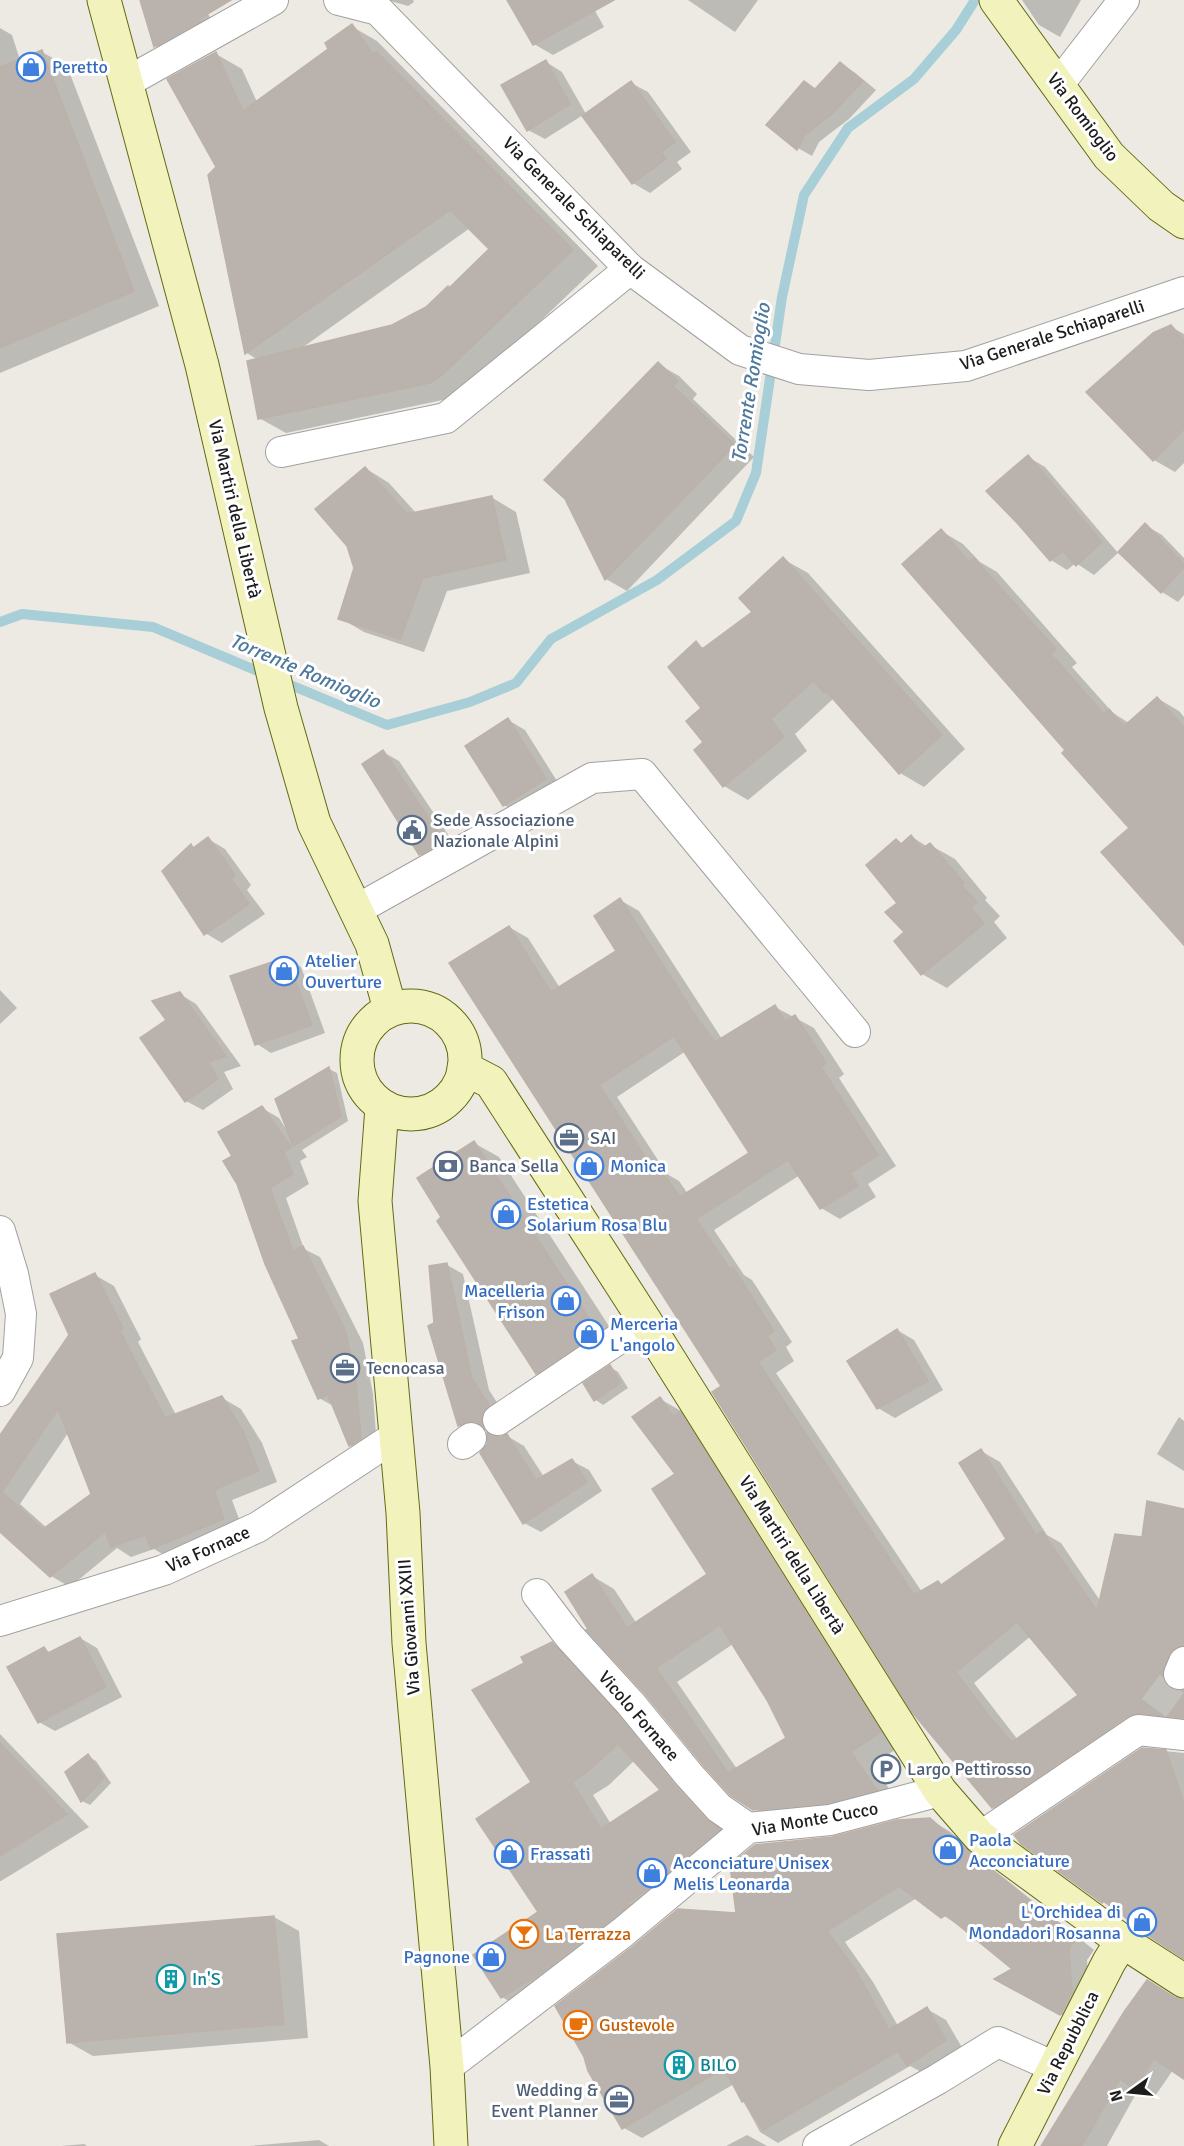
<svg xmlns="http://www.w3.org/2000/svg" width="1184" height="2146" font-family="Signika,sans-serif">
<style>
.shadow{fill:#0003;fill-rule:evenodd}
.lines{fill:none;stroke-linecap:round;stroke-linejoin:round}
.stream{stroke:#a8ced7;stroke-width:10}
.building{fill:#bab3ad;stroke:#bdb1a8;stroke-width:1.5;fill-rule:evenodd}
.street-tunnel{stroke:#c3c1bc;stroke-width:30;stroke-dasharray:30 15;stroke-linecap:butt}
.street-casing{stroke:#a1a1a1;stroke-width:32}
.secondary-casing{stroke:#626a0f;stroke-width:35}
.street{stroke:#fff;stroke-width:30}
.secondary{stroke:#f2f3bc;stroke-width:33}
.labels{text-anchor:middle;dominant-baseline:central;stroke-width:6;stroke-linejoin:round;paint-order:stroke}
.shop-label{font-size:18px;fill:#366cbe;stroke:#fff;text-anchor:start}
.street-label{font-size:18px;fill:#1d1d1d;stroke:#fff}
.service-label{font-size:18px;fill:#4e5e75;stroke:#fff;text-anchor:start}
.food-label{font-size:18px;fill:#c56008;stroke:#fff;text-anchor:start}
.culture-label{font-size:18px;fill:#0d838f;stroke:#fff;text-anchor:start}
.water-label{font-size:20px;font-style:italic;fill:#4f799d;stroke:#fff}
</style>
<rect width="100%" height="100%" fill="#edeae4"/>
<!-- shadow -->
<g class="shadow">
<path d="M141,0H193L207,12L218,32L174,57L156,46Z"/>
<path d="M387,0H413L414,2L408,6Z"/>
<path d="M509,0H589L604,27L553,55L534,44Z"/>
<path d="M688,0H758L735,32Z"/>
<path d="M1022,0H1081L1060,37L1039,25Z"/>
<path d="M351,26L377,41L598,266L467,391L457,397L286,433L259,418L258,360L247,353L209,175L218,168L216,54L242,69L257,102L330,50ZM470,228L491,249L450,289L427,308L393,327L299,350Z"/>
<path d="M0,28L12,35L20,60L42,52L67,66L159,306L0,373Z"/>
<path d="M546,62L562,72L586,114L631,83L648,92L691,152L677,162L682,169L650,193L633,183L583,115L545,139L528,130Z"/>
<path d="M840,64L854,72L876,90L849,119L819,142L812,156L798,148L768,125L816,90Z"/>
<path d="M1171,327L1184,334V463L1175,472L1154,460L1089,392Z"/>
<path d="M658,364L679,376L697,394L693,399L754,457L627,591L606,579L566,499Z"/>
<path d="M1028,457L1045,467L1118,553L1094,575L1076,563L1067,570L1051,560Z"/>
<path d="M365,468L389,483L417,514L491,497L516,512L530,573L447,591L424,652L364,632L340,618L355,568Z"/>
<path d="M1145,525L1162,535L1184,558V595L1178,602L1162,592L1120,552Z"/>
<path d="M941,531L963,544L980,562L997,572L1077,663L1072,667L1113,713L1129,723L1157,698L1179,711L1184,717V946L1104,852L1131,828L1067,750Z"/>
<path d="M783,559L808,573L965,749L924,787L900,773L834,698L795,734L807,751L748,800L724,786L705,742L696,643L705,649L754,612Z"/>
<path d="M508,720L525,730L562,789L521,814L504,805Z"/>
<path d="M383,752L399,761L459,851L437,864L420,854Z"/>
<path d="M912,837L928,847L930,845L955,859L987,898L985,900L1000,916L994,922L1007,938L947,988L922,974L906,932L899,903L896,840L903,844Z"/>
<path d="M208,839L225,849L251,885L247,890L265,914L222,943L205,933L191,846L195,848Z"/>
<path d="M620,900L639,911L722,1039L775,1007L814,1028L844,1074L839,1078L896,1166L868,1184L876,1197L840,1219L821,1208L800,1175L714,1230L744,1275L752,1280L792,1342L786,1347L794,1361L776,1373L922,1592L938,1583L943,1586L1008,1539L981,1451L1000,1462L1047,1535L1061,1543L1101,1602L1143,1539L1184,1510V1676L1180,1687L1182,1692H1184V1726L1160,1723L1012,1818L993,1807L723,1386L509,927L528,938L560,988L618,952ZM686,1051L751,1153L688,1194L679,1181L667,1174L617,1097ZM1031,1636L1080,1695L1018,1740L974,1683Z"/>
<path d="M286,958L301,967L325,1033L271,1053L257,1044Z"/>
<path d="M0,990L17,1008L0,1024Z"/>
<path d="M180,994L196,1004L241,1066L224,1072L233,1089L203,1110L186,1101L168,1021Z"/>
<path d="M329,1069L337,1073L348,1121L302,1150L307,1157L300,1161L309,1184L286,1198L304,1249L320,1257L363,1343L373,1394L377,1448L366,1455L350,1445L335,1407L319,1398L302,1339L234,1156L262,1108L279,1118L286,1129L277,1099Z"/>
<path d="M474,1143L499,1157L622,1346L561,1387L537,1373L443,1218Z"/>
<path d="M447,1265L463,1274L489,1390L505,1415L487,1430L476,1435L460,1425L435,1324Z"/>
<path d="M95,1275L114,1286L141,1339L138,1342L176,1415L222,1398L241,1409L262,1443L277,1482L232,1500L243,1530L171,1559L154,1549L131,1557L117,1548L70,1587L51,1576L0,1530V1438L71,1335ZM68,1433L92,1495L47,1528L20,1504Z"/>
<path d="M897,1330L914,1340L943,1390L895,1418L878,1408L849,1361Z"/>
<path d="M610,1367L618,1372L628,1388L603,1405L596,1400L585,1384Z"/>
<path d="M660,1399L683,1412L902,1745L873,1765L898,1802L776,1822L731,1794L592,1576L614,1589L637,1624L709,1574L677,1474ZM733,1644L768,1700L788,1739L737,1769L677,1682Z"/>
<path d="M1179,1417L1184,1421V1471L1157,1454Z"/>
<path d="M507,1436L524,1446L544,1477L572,1461L589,1470L602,1491L541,1532L524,1523L499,1439Z"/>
<path d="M80,1638L97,1648L122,1697L55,1731L39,1722L44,1649L51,1653Z"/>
<path d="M552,1644L574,1657L728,1834L524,2010L502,1997L540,1912L526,1664ZM635,1760L662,1790L611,1824L593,1795L609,1785Z"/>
<path d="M0,1734L89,1827L1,1881H0Z"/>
<path d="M1143,1749L1184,1753V1957L1103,1902L1022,1843Z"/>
<path d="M88,1756L96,1761L111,1783L90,1805L82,1801L67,1773Z"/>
<path d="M930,1820L949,1831L988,1865L1094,1950L1087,1960L1090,2003L1079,2024L1014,1990V1969L961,1927L917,1898L845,1942L873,1982L898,2026L927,2009L946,2020L964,2051L927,2075L910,2066L778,2143L760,2132L734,2084L642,2138L624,2128L737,1915L832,1839Z"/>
<path d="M274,1917L299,1931L308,2038L93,2056L68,2042Z"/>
<path d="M1177,1999L1184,2001V2077L1173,2070L1153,2099L1138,2090L1107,2146H1043Z"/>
<path d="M747,2135L767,2146H726Z"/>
<path d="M319,2140L329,2146H249Z"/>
<path d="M84,2144L87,2146H61Z"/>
</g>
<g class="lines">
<!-- stream -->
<g class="stream">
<path d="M0,622L22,614L153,627L267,675"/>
<path d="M281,681L387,725L470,702L516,683L551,639L657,580L736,521L756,473L782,297L804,195L848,128L914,79L956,30L975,0"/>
</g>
</g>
<!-- building -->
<g class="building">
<path d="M140,0H231L199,19L200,21L154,47Z"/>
<path d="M507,0H614L533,45Z"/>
<path d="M352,24L373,54L377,52L573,250L441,376L430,383L258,419L247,361L392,325L426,307L448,286L449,288L489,249L450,210L245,354L208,175L216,167L167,79L216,52L243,111L328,49L325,43Z"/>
<path d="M42,50L134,291L0,348V67Z"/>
<path d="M546,60L570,104L527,131L501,85Z"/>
<path d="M840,62L863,81L833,113L805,135L797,150L766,125L804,81L815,89Z"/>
<path d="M631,81L675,142L661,152L666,159L632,184L582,116Z"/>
<path d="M1171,325L1184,340V429L1153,461L1086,392L1153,333Z"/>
<path d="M658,362L678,381L673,386L735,445L605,580L565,499L544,480Z"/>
<path d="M1028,455L1102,542L1076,566L1063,551L1050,561L1018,524L986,491Z"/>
<path d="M365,467L407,514L492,496L506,560L423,578L400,639L338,619L354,568L347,546L315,509Z"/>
<path d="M1145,523L1184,564V567L1161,593L1118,552Z"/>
<path d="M941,529L969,562L974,558L1056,649L1051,654L1104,714L1109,709L1124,726L1157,697L1184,727V945L1101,852L1129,828L1062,753L1065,750L902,564Z"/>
<path d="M783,557L942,735L899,774L826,691L824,693L813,681L771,719L784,737L723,787L694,750L703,742L686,721L701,708L668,667L696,641L702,649L752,612L739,598Z"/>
<path d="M508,718L546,779L503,806L465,746Z"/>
<path d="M383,750L444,841L419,855L362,764Z"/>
<path d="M911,835L922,849L930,843L964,883L962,886L977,902L971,907L984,924L921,975L894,941L904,932L885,912L897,903L866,865L896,839L901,844Z"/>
<path d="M208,837L235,875L231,879L249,904L204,935L162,871L191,844L193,848Z"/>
<path d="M620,898L699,1021L715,1042L775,1005L785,1021L795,1015L826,1063L821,1067L878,1155L850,1173L858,1186L820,1209L788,1160L696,1219L730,1269L733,1267L774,1331L767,1336L776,1350L758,1362L914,1595L938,1581L941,1585L1006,1539L959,1463L981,1449L1036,1535L1042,1531L1097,1611L1115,1534L1142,1537L1147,1501L1184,1509V1645L1174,1648L1168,1655L1162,1676L1165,1684L1172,1690H1184V1718L1140,1713L1128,1716L992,1808L912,1712L712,1392L721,1386L449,963L509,926L551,992L616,951L594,916ZM674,1036L749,1153L680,1197L660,1169L655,1172L599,1085ZM1017,1622L1078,1695L1012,1742L988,1715L956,1672Z"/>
<path d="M287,957L312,1025L255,1045L230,976Z"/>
<path d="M180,992L226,1056L208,1062L218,1079L185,1102L140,1038L166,1020L152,1001Z"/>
<path d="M329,1067L341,1117L293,1146L275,1099Z"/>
<path d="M262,1106L291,1147L284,1152L293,1174L270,1188L293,1251L303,1246L346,1332L356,1383L361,1438L349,1446L328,1395L318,1399L292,1341L299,1339L265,1264L237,1184L223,1161L232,1156L218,1132Z"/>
<path d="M474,1141L598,1332L536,1374L437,1221L441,1217L417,1178Z"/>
<path d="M447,1263L472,1379L489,1405L482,1413V1426L477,1422L470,1421L458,1426L428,1326L434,1323L429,1266Z"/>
<path d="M95,1273L123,1328L120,1331L165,1418L222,1396L243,1431L259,1471L214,1490L224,1519L151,1549L145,1535L111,1547L105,1532L50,1577L0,1532V1435L69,1335L50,1294ZM58,1409L91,1494L43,1529L2,1492Z"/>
<path d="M897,1329L928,1381L877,1409L847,1361Z"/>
<path d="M610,1365L621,1383L594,1401L583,1383Z"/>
<path d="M660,1397L673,1416L680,1412L881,1732L851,1752L877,1790L827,1803L753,1810L730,1795L702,1764L644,1693L586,1630L588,1629L565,1592L592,1574L627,1628L707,1574L652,1489L675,1474L632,1417ZM720,1625L767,1700L786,1738L728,1773L656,1668Z"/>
<path d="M487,1432L499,1437L507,1434L536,1480L572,1459L587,1482L523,1524L480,1453L487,1444Z"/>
<path d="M80,1637L106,1687L38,1723L7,1667L44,1647L48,1653Z"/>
<path d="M552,1642L618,1715L676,1787L706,1820L720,1829L648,1889L625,1905H629L611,1920L540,1974L501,1998L473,1955L538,1912L476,1819L531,1782L472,1690L524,1663L521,1657ZM618,1744L660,1790L601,1829L572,1782L586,1773Z"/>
<path d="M0,1743L67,1814L0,1856Z"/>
<path d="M1142,1748L1166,1750L1184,1803V1959L1146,1934L1104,1901L1102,1903L1021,1844L1014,1835Z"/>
<path d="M88,1754L104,1778L81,1802L65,1772Z"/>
<path d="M930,1818L969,1852L1077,1938L1069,1949L1072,1992L1060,2015L994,1979L1012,1969L946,1915L941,1918L899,1886L827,1931L855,1969L889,2030L927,2007L946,2040L907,2066L898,2051L763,2130L744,2101L742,2102L724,2068L622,2129L588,2071L584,2057L555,2006L632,1947L678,1909L736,1913L730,1865L755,1845L832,1837L897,1820Z"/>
<path d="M274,1916L284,2024L67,2043L57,1934Z"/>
<path d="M1147,1980L1174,1997L1184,2000V2079L1154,2059L1134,2089L1120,2079L1082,2146H1041L1124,2012Z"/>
</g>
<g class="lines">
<!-- street-tunnel -->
<path class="street-tunnel" d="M1154,1708L1179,1674"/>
<!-- street casing -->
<g class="street-casing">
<g id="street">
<path d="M339,0L378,10L630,269L740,350L799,369L869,375L966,366L1184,292"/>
<path d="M127,82L273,0"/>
<path d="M1058,85L1124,0"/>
<path d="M281,452L446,418L630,269"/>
<path d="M356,910L592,778L642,774L855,1032"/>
<path d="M0,1231L13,1274L21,1314L18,1358L0,1391"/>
<path d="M498,1420L645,1321"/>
<path d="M463,1444L471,1438"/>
<path d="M537,1594L569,1636L631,1704L689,1775L719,1808L748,1828"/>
<path d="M0,1621L164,1570L258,1527L396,1436"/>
<path d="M1179,1674L1184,1662"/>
<path d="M980,1837L1138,1730L1184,1735"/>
<path d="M447,2067L622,1933L748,1828L830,1820L940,1791"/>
<path d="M818,2146L938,2079L998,2042L1055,2067"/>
</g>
</g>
<!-- secondary casing -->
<g class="secondary-casing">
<g id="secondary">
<path d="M104,0L202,365L281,708L314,823L372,944L390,1009"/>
<path d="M996,0L1109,156L1161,206L1184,222"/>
<circle cx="411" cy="1060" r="54"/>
<path d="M464,1068L491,1082L645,1321L940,1791L980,1837L1122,1941L1184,1981"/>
<path d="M382,1107L375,1201L403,1513L409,1643L447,2067L451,2146"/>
<path d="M1015,2146L1109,1962L1122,1941"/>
</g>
</g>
<!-- street -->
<use href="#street" class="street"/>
<!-- secondary -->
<use href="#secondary" class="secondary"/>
</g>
<!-- icons -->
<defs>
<g id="shop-ring" transform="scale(1.5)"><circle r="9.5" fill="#fff" stroke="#3f7fe0" stroke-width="1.5"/><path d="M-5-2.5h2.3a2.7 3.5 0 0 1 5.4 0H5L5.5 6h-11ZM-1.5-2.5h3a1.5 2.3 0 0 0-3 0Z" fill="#3f7fe0"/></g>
<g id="civic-ring" transform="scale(1.5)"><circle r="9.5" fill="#fff" stroke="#5c6f8a" stroke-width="1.5"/><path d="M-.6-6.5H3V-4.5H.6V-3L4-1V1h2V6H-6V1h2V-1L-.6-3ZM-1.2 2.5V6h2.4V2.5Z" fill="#5c6f8a"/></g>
<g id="office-ring" transform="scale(1.5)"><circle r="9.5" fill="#fff" stroke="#5c6f8a" stroke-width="1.5"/><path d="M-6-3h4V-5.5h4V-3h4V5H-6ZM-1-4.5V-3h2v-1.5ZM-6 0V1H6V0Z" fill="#5c6f8a"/></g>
<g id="bank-ring" transform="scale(1.5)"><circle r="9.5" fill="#fff" stroke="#5c6f8a" stroke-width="1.5"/><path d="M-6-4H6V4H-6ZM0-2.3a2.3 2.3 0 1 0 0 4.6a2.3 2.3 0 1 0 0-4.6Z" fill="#5c6f8a"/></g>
<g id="parking-ring" transform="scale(1.5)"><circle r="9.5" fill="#fff" stroke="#5c6f8a" stroke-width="1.5"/><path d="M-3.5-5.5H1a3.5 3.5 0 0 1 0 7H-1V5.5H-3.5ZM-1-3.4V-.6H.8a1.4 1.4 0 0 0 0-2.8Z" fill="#5c6f8a"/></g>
<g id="bar-ring" transform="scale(1.5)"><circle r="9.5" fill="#fff" stroke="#e8710a" stroke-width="1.5"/><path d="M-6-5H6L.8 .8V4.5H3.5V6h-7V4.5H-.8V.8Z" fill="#e8710a"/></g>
<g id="building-ring" transform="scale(1.5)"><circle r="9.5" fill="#fff" stroke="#0f9aa8" stroke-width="1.5"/><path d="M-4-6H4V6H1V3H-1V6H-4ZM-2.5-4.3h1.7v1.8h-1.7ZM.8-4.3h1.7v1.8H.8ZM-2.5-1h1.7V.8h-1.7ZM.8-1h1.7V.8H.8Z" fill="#0f9aa8"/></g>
<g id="cafe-ring" transform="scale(1.5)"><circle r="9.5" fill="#fff" stroke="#e8710a" stroke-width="1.5"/><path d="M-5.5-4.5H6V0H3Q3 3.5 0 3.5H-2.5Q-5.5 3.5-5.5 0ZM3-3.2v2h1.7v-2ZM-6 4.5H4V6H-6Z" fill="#e8710a"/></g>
</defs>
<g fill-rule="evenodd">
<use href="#shop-ring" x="31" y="67"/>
<use href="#civic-ring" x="412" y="830"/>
<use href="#shop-ring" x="284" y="971"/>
<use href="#office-ring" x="569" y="1138"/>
<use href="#bank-ring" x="448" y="1166"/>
<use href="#shop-ring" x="589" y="1166"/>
<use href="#shop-ring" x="506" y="1214"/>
<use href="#shop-ring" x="566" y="1301"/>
<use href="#shop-ring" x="589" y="1334"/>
<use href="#office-ring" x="345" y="1368"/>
<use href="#parking-ring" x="886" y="1769"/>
<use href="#shop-ring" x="948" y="1850"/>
<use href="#shop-ring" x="509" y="1854"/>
<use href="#shop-ring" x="652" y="1873"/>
<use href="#shop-ring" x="1142" y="1922"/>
<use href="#bar-ring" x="524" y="1934"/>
<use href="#shop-ring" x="491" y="1957"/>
<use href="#building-ring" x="171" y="1979"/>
<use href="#cafe-ring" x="578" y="2025"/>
<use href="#building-ring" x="679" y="2065"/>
<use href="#office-ring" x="619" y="2100"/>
</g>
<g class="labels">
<!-- shop labels -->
<g class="shop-label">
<text x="52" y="67">Peretto</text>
<text x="305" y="961">Atelier<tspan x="305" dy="21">Ouverture</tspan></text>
<text x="610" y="1166">Monica</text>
<text x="527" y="1204">Estetica<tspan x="527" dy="21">Solarium Rosa Blu</tspan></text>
<text x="545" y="1291" text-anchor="end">Macelleria<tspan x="545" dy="21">Frison</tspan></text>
<text x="610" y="1324">Merceria<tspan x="610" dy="21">L'angolo</tspan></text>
<text x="969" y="1840">Paola<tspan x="969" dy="21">Acconciature</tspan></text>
<text x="530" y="1854">Frassati</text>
<text x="673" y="1863">Acconciature Unisex<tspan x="673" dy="21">Melis Leonarda</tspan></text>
<text x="1121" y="1912" text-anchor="end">L'Orchidea di<tspan x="1121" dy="21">Mondadori Rosanna</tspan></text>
<text x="470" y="1957" text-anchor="end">Pagnone</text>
</g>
<!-- street labels -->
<g class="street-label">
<text transform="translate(1083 117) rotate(53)">Via Romioglio</text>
<text transform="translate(574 208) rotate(45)">Via Generale Schiaparelli</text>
<text transform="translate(1052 335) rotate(-18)">Via Generale Schiaparelli</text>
<text transform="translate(235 509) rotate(77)">Via Martiri della Libertà</text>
<text transform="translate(208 1549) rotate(-24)">Via Fornace</text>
<text transform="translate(792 1555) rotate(58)">Via Martiri della Libertà</text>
<text transform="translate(409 1627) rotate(-94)">Via Giovanni XXIII</text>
<text transform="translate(639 1716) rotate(49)">Vicolo Fornace</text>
<text transform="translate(815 1819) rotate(-10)">Via Monte Cucco</text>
<text transform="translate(1068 2043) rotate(-63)">Via Repubblica</text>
</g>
<!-- service labels -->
<g class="service-label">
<text x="433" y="820">Sede Associazione<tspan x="433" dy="21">Nazionale Alpini</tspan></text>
<text x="590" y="1138">SAI</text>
<text x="469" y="1166">Banca Sella</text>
<text x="366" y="1368">Tecnocasa</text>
<text x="907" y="1769">Largo Pettirosso</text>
<text x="598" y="2090" text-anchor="end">Wedding &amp;<tspan x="598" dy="21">Event Planner</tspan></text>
</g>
<!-- food labels -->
<g class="food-label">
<text x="545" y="1934">La Terrazza</text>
<text x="599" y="2025">Gustevole</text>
</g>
<!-- culture labels -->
<g class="culture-label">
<text x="192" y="1979">In'S</text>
<text x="700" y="2065">BILO</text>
</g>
<!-- water labels -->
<g class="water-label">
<text transform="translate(751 383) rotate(-81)">Torrente Romioglio</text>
<text transform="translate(305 671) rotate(23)">Torrente Romioglio</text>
</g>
</g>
<!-- north arrow -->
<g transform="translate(1130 2092) rotate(255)" stroke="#ffffff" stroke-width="4.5" paint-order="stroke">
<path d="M0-4.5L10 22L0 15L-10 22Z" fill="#1d1d1d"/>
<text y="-9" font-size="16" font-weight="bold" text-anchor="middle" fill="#1d1d1d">N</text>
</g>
</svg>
